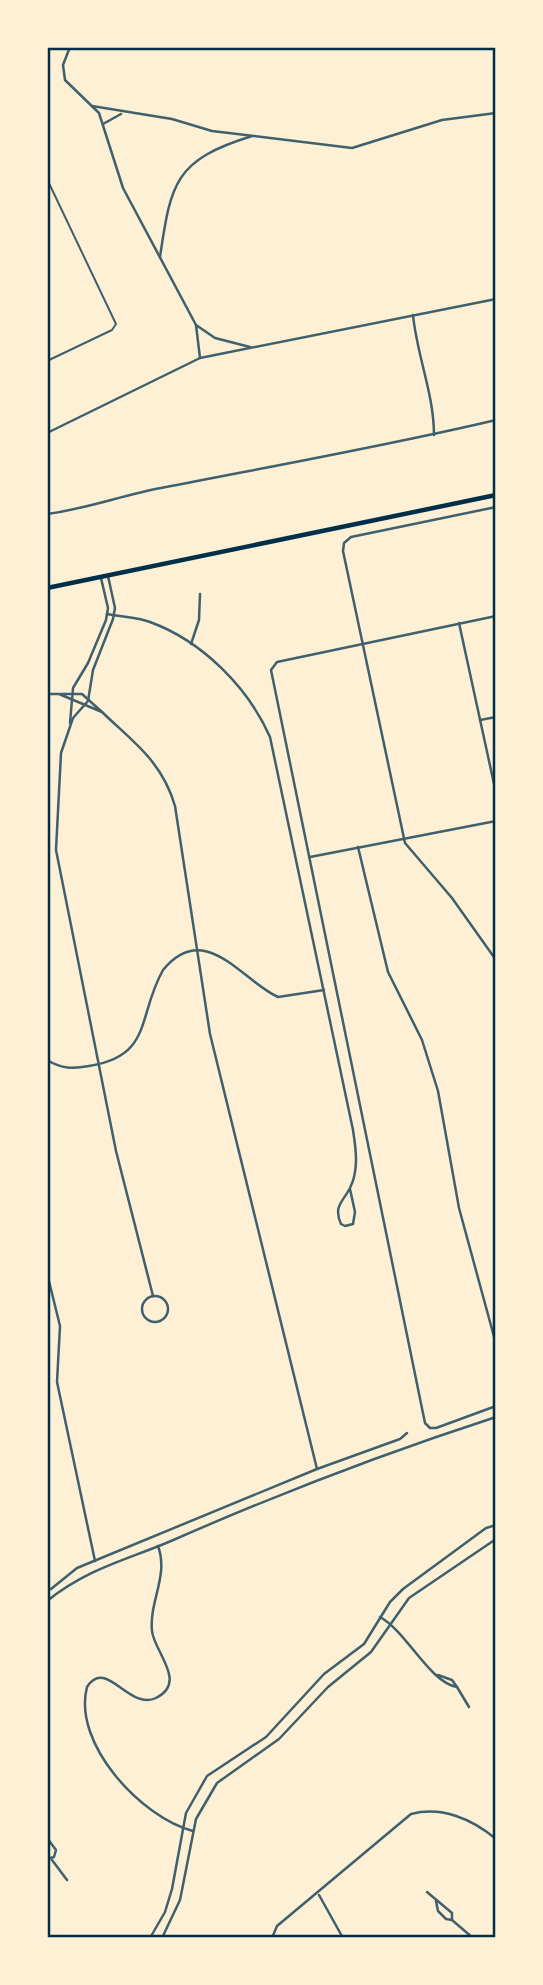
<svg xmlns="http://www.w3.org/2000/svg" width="543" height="1985" font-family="Arial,sans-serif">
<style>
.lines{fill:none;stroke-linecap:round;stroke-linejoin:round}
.service{stroke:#3f606c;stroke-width:2}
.minor{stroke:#3f606c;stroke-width:2.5}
.secondary{stroke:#003049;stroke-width:4.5}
.neatline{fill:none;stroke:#003049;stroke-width:2.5}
</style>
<rect width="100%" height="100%" fill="#fdf0d5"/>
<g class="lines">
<!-- service -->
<path class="service" d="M47,179L116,324L112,330L47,361"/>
<!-- minor -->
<g class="minor">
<path d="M70,47L63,65L65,80L99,113L123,188L196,325L200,358"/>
<path d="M92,106L172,119L212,131L352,148L442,120L496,113"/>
<path d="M103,124L121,114"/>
<path d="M160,257C171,182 175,160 252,136"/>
<path d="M413,315C417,356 434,394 434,435"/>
<path d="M196,325L215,338L250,347"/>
<path d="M47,433L200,358L496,299"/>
<path d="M496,507L351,537L344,543L343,551L405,843L452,898L496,960"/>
<path d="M47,514C86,509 123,495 161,488C273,466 386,446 496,420"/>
<path d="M108,576L115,608L113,619L93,670L88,701L73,718L61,753L56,850L116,1151L153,1296"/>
<path d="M107,614C121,617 137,617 150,622C202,641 248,687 270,737L353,1130C356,1149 359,1170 350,1188C343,1202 333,1206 341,1224L345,1226L353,1224L355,1212L350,1189"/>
<path d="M496,616L277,662L271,670L425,1423L430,1428H436L496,1406"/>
<path d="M459,623L496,793"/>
<path d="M191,644L199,620L200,594"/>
<path d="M47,694H82L102,712L59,694"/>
<path d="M480,720L496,717"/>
<path d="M70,723L73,688L88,663L106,620L108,608L101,578"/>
<path d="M358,847L388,972L422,1040L438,1091L459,1208L496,1344"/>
<path d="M310,857L496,821"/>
<path d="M47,1060C62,1069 73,1069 89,1066C153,1056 137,1016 163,970C205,919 242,981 278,997L324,990"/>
<path d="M47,1273L60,1326L57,1382L95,1561"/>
<circle cx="155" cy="1309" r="13"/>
<path d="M317,1469L400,1439L407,1433"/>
<path d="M158,1546C169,1576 149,1601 152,1631C154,1652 188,1682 156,1698C129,1711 106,1657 87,1687C72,1744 142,1818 193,1831"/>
<path d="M51,1589L77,1568L317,1469L210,1034L175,806C162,761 133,742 102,712"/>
<path d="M47,1601C89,1568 124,1561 171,1541C278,1494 385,1453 496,1417"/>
<path d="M380,1617C407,1632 429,1682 457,1687L452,1680L438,1675"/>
<path d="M457,1687L469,1707"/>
<path d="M47,1838L56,1850L54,1857L47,1859"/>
<path d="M52,1860L67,1880"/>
<path d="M427,1892L452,1913V1920"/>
<path d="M319,1895L343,1938"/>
<path d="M436,1901L438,1911L446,1919L452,1920L473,1938"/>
<path d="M150,1938L165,1912L172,1889L186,1813L207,1776L266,1737L324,1674L364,1644L390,1602L403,1589L486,1528L496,1525"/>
<path d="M162,1938L180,1900L196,1819L217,1783L279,1739L328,1687L371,1652L409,1598L496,1539"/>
<path d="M272,1938L277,1926L411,1814C442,1806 472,1819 496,1839"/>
</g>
<!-- secondary -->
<path class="secondary" d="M47,588L496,495"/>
</g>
<!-- border -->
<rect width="543" height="1985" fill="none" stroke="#fdf0d5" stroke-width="98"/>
<rect x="49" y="49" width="445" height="1887" class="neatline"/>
</svg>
